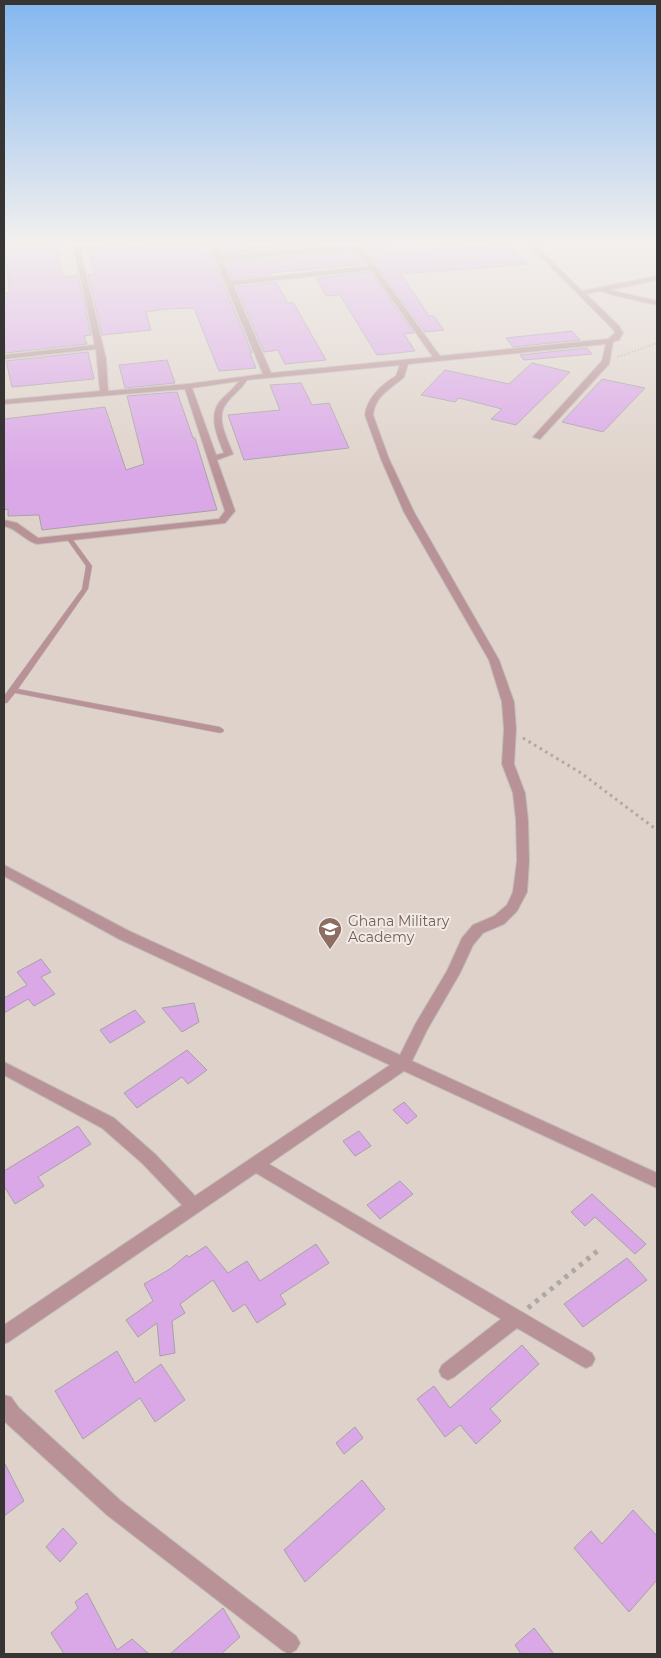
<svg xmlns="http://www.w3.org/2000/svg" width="661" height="1658" font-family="Montserrat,sans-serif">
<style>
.built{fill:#dfd2ca}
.building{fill:#daa7e7;stroke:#a6a2a7}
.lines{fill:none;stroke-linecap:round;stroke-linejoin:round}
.lane-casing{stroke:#c1bcb9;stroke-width:1}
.street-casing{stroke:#c1bcb9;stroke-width:2}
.path-far2{stroke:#ada8a5;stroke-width:2;stroke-dasharray:1 2;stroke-linecap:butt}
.path-far1{stroke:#ada8a5;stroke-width:3;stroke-dasharray:2.5 4;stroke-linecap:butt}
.path{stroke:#ada8a5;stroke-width:5;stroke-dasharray:4 5.5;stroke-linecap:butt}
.lane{fill:#b99297;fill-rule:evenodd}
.street{fill:#b99297;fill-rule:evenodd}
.labels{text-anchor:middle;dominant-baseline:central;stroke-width:4;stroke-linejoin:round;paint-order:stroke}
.education-label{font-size:14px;fill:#785e54;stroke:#f1ebe7;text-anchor:start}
</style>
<rect width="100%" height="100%" fill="#e4deda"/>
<!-- built -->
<rect class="built" x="4" y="244" width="653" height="1410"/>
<!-- building -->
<g class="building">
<path d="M4,244H56L63,277L78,275L91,335L84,336L87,344L5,353L4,293H10Z"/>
<path d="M153,244H198L202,251L209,250L252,353H250L256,368L219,371L194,308L165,309L146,312L151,330L102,335L88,274H95L89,251Z"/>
<path d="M284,244H340L221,254L219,249Z"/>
<path d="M361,244H384L390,252L507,244L528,264L401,274L429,316H434L444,330L425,332Z"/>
<path d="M355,251L365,264L271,273L272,275L232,279L225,262Z"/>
<path d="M370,272L414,333L404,334L415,351L377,355L340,295L326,296L316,278Z"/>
<path d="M276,282L288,303L293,302L326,360L285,364L278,350L264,352L236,287Z"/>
<path d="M572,331L580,340L513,347L506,338Z"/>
<path d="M587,348L592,354L524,360L520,355Z"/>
<path d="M88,352L94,379L12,387L6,361Z"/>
<path d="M167,360L175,383L125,388L119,365Z"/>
<path d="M532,363L570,372L516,425L491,419L502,409L459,398L455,402L421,395L445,370L509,384Z"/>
<path d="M602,379L645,388L603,432L562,422Z"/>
<path d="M301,383L312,405L329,403L349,448L244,460L228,415L280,410L270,385Z"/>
<path d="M177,392L193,438H195L217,510L42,530L39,515L8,516V509L4,510V419L105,407L126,470L144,464L127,396Z"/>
<path d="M41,959L51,972L41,977L55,994L34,1006L28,999L4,1013V998L27,985L17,972Z"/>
<path d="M194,1003L199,1022L182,1032L162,1008Z"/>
<path d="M135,1010L145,1022L110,1043L100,1030Z"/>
<path d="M187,1050L207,1070L188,1084L182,1077L137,1108L124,1093Z"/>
<path d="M404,1102L417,1116L407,1124L393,1110Z"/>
<path d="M78,1126L91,1144L38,1177L44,1186L15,1204L4,1186V1171Z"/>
<path d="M359,1131L371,1146L355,1156L343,1141Z"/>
<path d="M400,1181L413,1194L380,1219L367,1205Z"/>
<path d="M592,1194L646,1244L635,1254L595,1217L585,1226L571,1212Z"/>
<path d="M316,1244L329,1263L280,1295L286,1304L257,1323L245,1304L233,1312L213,1280L180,1304L185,1313L172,1321L175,1353L160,1356L157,1323L138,1337L126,1320L153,1301L144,1284L170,1269L187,1255L189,1257L206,1246L228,1273L247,1261L260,1281Z"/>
<path d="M627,1258L647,1280L583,1327L564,1304Z"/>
<path d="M522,1345L539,1364L490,1409L501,1421L476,1444L460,1425L445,1437L417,1399L434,1386L450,1408Z"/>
<path d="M117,1351L135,1383L161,1364L185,1400L155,1422L140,1398L83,1439L55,1391Z"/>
<path d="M355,1427L363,1438L344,1454L336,1443Z"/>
<path d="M4,1462L24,1501L4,1516Z"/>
<path d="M362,1480L385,1509L305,1582L284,1550Z"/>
<path d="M633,1510L657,1536V1580L629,1612L574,1548L591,1531L602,1544Z"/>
<path d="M63,1528L77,1543L60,1562L46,1547Z"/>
<path d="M87,1593L117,1650L132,1639L149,1654H64L51,1633L78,1608L75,1602Z"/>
<path d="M223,1608L240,1637L221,1654H170Z"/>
<path d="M534,1628L554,1654H521L515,1645Z"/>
</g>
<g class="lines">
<!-- lane casing -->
<g class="lane-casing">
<path id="lane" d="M69,536L71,537L92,566L88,589L18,689L220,727L224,730L223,732L220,733L15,693L7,703H4V696L82,589L86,566L66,538Z"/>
</g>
<!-- street casing -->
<g class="street-casing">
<g id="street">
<path d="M73,244H79L80,246L127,244L124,246L80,250L106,359L108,391L188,384L263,374L209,244H215L220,256L359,244L440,356L608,339L615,333L613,329L528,244H534L582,291L657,276V280L610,290L657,301V305L616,296L601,291L586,294L619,326L623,333L619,340L613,342L609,364L540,439L533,437L602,361L606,344L408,364L404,377C391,389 376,394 373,415L389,459L414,512L499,660L514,702L516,729L514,764L525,793L528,820L529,861L527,892L517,911L504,924L483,933L473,945L460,973L427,1030L412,1061L657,1173V1188L404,1071L269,1164L592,1353L595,1359L592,1365L586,1368L580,1365L517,1328L454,1377L448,1380L442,1377L439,1371L442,1365L501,1319L256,1173L10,1341L4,1344V1325L182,1205L143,1164L102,1128L4,1075V1062L114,1118L155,1154L195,1196L390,1065L119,939L4,876V865L129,931L400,1055L416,1023L447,971L462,938L473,925L494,916L507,905L513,892L517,861L516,820L513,793L502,764L504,729L502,702L489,660L404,512L381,459L365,415C367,398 382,384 396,376L400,365L247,380C241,390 232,395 226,404C215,418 228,440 233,454L217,460L235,511L225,523L37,544C24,540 16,528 4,526V520L17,523L38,538L219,519L225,511L185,389L4,404V400L100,391L96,349L4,359V355L95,345ZM356,249L369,266L231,281L222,260ZM371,270L433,357L271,373L233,285ZM239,381C234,388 228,393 222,399C207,414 217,436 224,453L216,455L192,388Z"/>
<path d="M4,1395L11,1397L19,1408L121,1501L296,1636L300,1643L296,1650L289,1654L282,1650L107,1515L5,1422L4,1419Z"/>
</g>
</g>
<!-- path-far2 -->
<path class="path-far2" d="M618,357L657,343"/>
<!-- path-far1 -->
<path class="path-far1" d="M523,738L581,773L657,830"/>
<!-- path -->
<path class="path" d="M528,1308L601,1248"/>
<!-- lane -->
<use href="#lane" class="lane"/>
<!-- street -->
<use href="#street" class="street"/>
</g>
<!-- sky -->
<linearGradient id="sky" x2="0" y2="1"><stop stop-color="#83b7f0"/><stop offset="0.51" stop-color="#f3f0ee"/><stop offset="1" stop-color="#f3f0ee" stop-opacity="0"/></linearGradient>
<rect width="661" height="476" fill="url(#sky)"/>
<!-- icons -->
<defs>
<g id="school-pin" transform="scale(1.25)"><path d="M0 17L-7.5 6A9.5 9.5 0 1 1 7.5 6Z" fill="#8d6e63" stroke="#f1ebe7"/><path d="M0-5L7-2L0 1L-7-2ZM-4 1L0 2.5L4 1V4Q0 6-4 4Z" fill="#fff"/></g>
</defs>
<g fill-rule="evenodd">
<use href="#school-pin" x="330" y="929"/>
</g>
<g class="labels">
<!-- education labels -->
<g class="education-label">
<text x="348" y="921">Ghana Military<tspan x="348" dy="16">Academy</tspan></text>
</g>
</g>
<!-- border -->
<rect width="661" height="1658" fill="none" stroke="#373534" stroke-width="10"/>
</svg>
